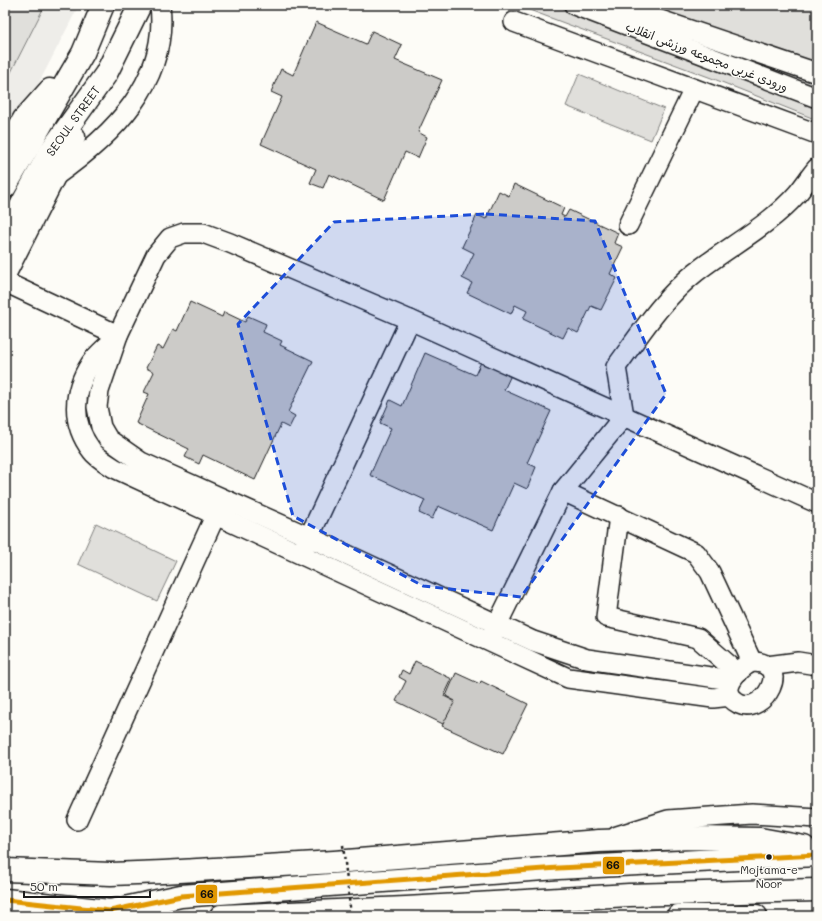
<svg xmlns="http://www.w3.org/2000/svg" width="822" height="921" font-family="Mali,'Playpen Sans Arabic',sans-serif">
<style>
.built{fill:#eeede9}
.green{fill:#e0dfdb;stroke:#7e7e7c}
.building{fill:#cccbc8;stroke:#1c1c1c}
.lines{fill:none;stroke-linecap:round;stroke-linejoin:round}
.minor-casing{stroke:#1c1c1c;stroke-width:22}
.major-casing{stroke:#1c1c1c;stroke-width:25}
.highway-casing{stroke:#1c1c1c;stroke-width:25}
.minor{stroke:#fdfcf7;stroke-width:19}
.major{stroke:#fdfcf7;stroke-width:22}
.highway{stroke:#fdfcf7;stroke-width:22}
.path-bridge{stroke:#1c1c1c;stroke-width:2.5;stroke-dasharray:3 3;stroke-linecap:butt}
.bus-1-casing{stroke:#fdfcf7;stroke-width:8}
.bus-1{stroke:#e19803;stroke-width:5}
.marked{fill:#1d4ed8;fill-opacity:0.2;stroke:#1d4ed8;stroke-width:3;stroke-dasharray:8 5;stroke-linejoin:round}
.bus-dot{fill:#1c1c1c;stroke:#fdfcf7;stroke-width:1.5}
.labels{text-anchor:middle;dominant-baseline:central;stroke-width:3;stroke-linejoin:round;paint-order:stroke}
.bus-label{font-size:11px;fill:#1c1c1c;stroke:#fdfcf7}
.street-label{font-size:12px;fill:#1c1c1c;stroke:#fdfcf7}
.line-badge{stroke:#fdfcf7;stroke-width:1.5}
.pale-badge-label{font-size:11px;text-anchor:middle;font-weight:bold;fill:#111}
</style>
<rect width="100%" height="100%" fill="#fdfcf7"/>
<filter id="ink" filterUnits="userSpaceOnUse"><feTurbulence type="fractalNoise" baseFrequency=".025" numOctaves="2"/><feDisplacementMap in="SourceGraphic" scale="8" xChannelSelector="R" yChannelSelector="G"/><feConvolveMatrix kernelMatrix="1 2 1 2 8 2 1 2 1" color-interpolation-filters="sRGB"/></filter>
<g filter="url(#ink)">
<!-- built -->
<path class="built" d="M5,5H79L5,149Z"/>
<!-- green -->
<g class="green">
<path d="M5,5H45L5,84Z"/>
<path d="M516,5H817V120L714,79Z"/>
<path d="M579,74L664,109L651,140L566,106Z"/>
<path d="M96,523L176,561L157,601L78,564Z"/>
</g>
<!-- building -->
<g class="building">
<path d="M316,22L366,44L372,31L402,45L395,60L442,80L418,132L427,137L418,158L405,152L384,200L329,174L323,188L310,183L316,169L261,144L282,97L271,92L281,69L293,75Z"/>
<path d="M514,184L564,208L561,215L565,217L569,210L618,233L614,243L623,247L610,274L617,278L601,310L591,306L578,333L568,328L563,338L523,319L527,311L515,305L511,314L467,293L472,283L462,278L474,253L462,247L477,215L486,219L499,191L509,196Z"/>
<path d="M190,302L222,317L224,312L245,322L248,316L266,324L263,332L282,341L280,345L313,361L288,412L295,416L289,428L281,424L255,480L203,455L199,464L185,457L189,449L136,423L149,394L144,392L154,372L146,368L157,346L163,349L173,329L177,331Z"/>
<path d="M425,353L475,375L481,362L511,375L504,390L551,411L527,463L536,467L527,489L514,483L493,530L438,506L432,519L419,513L425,500L370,475L391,428L380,423L390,400L402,406Z"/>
<path d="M415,661L452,679L444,696L456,702L445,725L396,701L406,681L399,677L402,670L409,674Z"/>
<path d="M456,673L480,684L481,681L528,704L503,754L442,726L455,701L446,696Z"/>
</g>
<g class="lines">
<!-- minor casing -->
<g class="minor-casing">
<g id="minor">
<path d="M574,5L817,98"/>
<path d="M616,5L817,73"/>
<path d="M514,22L817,134"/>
<path d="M54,177C112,136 169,82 160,5"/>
<path d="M628,225L694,89"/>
<path d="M5,282L118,335"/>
<path d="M410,320L230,243L203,233H184L170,238L156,255L118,335L99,391L97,407L101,427L108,439L141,462L309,537L533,641L587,659L731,680"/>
<path d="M114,339C107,347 97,354 91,363C72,392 71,424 92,451C97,458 107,463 114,468L568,678L713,698L731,696"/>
<path d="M563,491L696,553L710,572L752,662"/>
<path d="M619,516L606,617L698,638L738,673"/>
<path d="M304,548L410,320L817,503"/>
<path d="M492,635L563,491L624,416L616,367C641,333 663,298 696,272C729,246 769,226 797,194C804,186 810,176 817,168"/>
<path d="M752,662C794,662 764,716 739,704C716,693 737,669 752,662Z"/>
<path d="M767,666L798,662L817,665"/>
<path d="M77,820L216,514"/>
<path d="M617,836L668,820L752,814L817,818"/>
</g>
</g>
<!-- major casing -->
<g class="major-casing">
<g id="major">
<path d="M5,153L24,119L50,90"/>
<path d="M5,187L83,53L103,5"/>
<path id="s1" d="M5,236L50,152L106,74L140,5"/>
<path d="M5,273L74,137"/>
</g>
</g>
<!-- highway casing -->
<g class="highway-casing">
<g id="highway">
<path d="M5,870L111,874L163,872L334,862L599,841L693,838L760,839L804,847"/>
<path d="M5,900L110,911L181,896L558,868L817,855"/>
<path d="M221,916L406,908L629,895L817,890"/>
<path d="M678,916H756"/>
</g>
</g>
<!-- minor -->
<use href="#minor" class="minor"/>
<!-- major -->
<use href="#major" class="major"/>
<!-- highway -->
<use href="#highway" class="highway"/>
<!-- path-bridge -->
<path class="path-bridge" d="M343,845L351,916"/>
<!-- bus-1 casing -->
<g class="bus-1-casing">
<path id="bus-1" d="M5,900L110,911L181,896L558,868L817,855"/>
</g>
<!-- bus-1 -->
<use href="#bus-1" class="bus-1"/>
</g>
</g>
<!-- marked area -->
<path class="marked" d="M486,214L595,221L666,394L521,597L423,586L293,516L238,324L334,222Z"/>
<!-- markers -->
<circle class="bus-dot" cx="769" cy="857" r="3.5"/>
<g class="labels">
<!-- bus labels -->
<g class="bus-label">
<text x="769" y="869">Mojtama-e<tspan x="769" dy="14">Noor</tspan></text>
</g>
<!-- street labels -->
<g class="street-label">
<text transform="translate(707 56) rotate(21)">ورودی غربی مجموعه ورزشی انقلاب</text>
<text stroke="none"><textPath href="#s1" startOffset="134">SEOUL STREET</textPath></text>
</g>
</g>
<g class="line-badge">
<rect x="602" y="856" width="23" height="19" rx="4" fill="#e19803"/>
<rect x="195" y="884" width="23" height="20" rx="4" fill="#e19803"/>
</g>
<g class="pale-badge-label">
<text x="613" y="869">66</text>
<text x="207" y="898">66</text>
</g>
<!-- margin -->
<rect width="822" height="921" fill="none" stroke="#fdfcf7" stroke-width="20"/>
<rect x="10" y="10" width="802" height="901" fill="none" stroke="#1c1c1c" stroke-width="1.5" filter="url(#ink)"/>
<!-- scale -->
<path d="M24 891v6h126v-6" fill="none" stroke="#1c1c1c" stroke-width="2"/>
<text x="30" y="891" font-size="12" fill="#1c1c1c" stroke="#fdfcf7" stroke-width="3" paint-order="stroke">50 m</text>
</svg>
